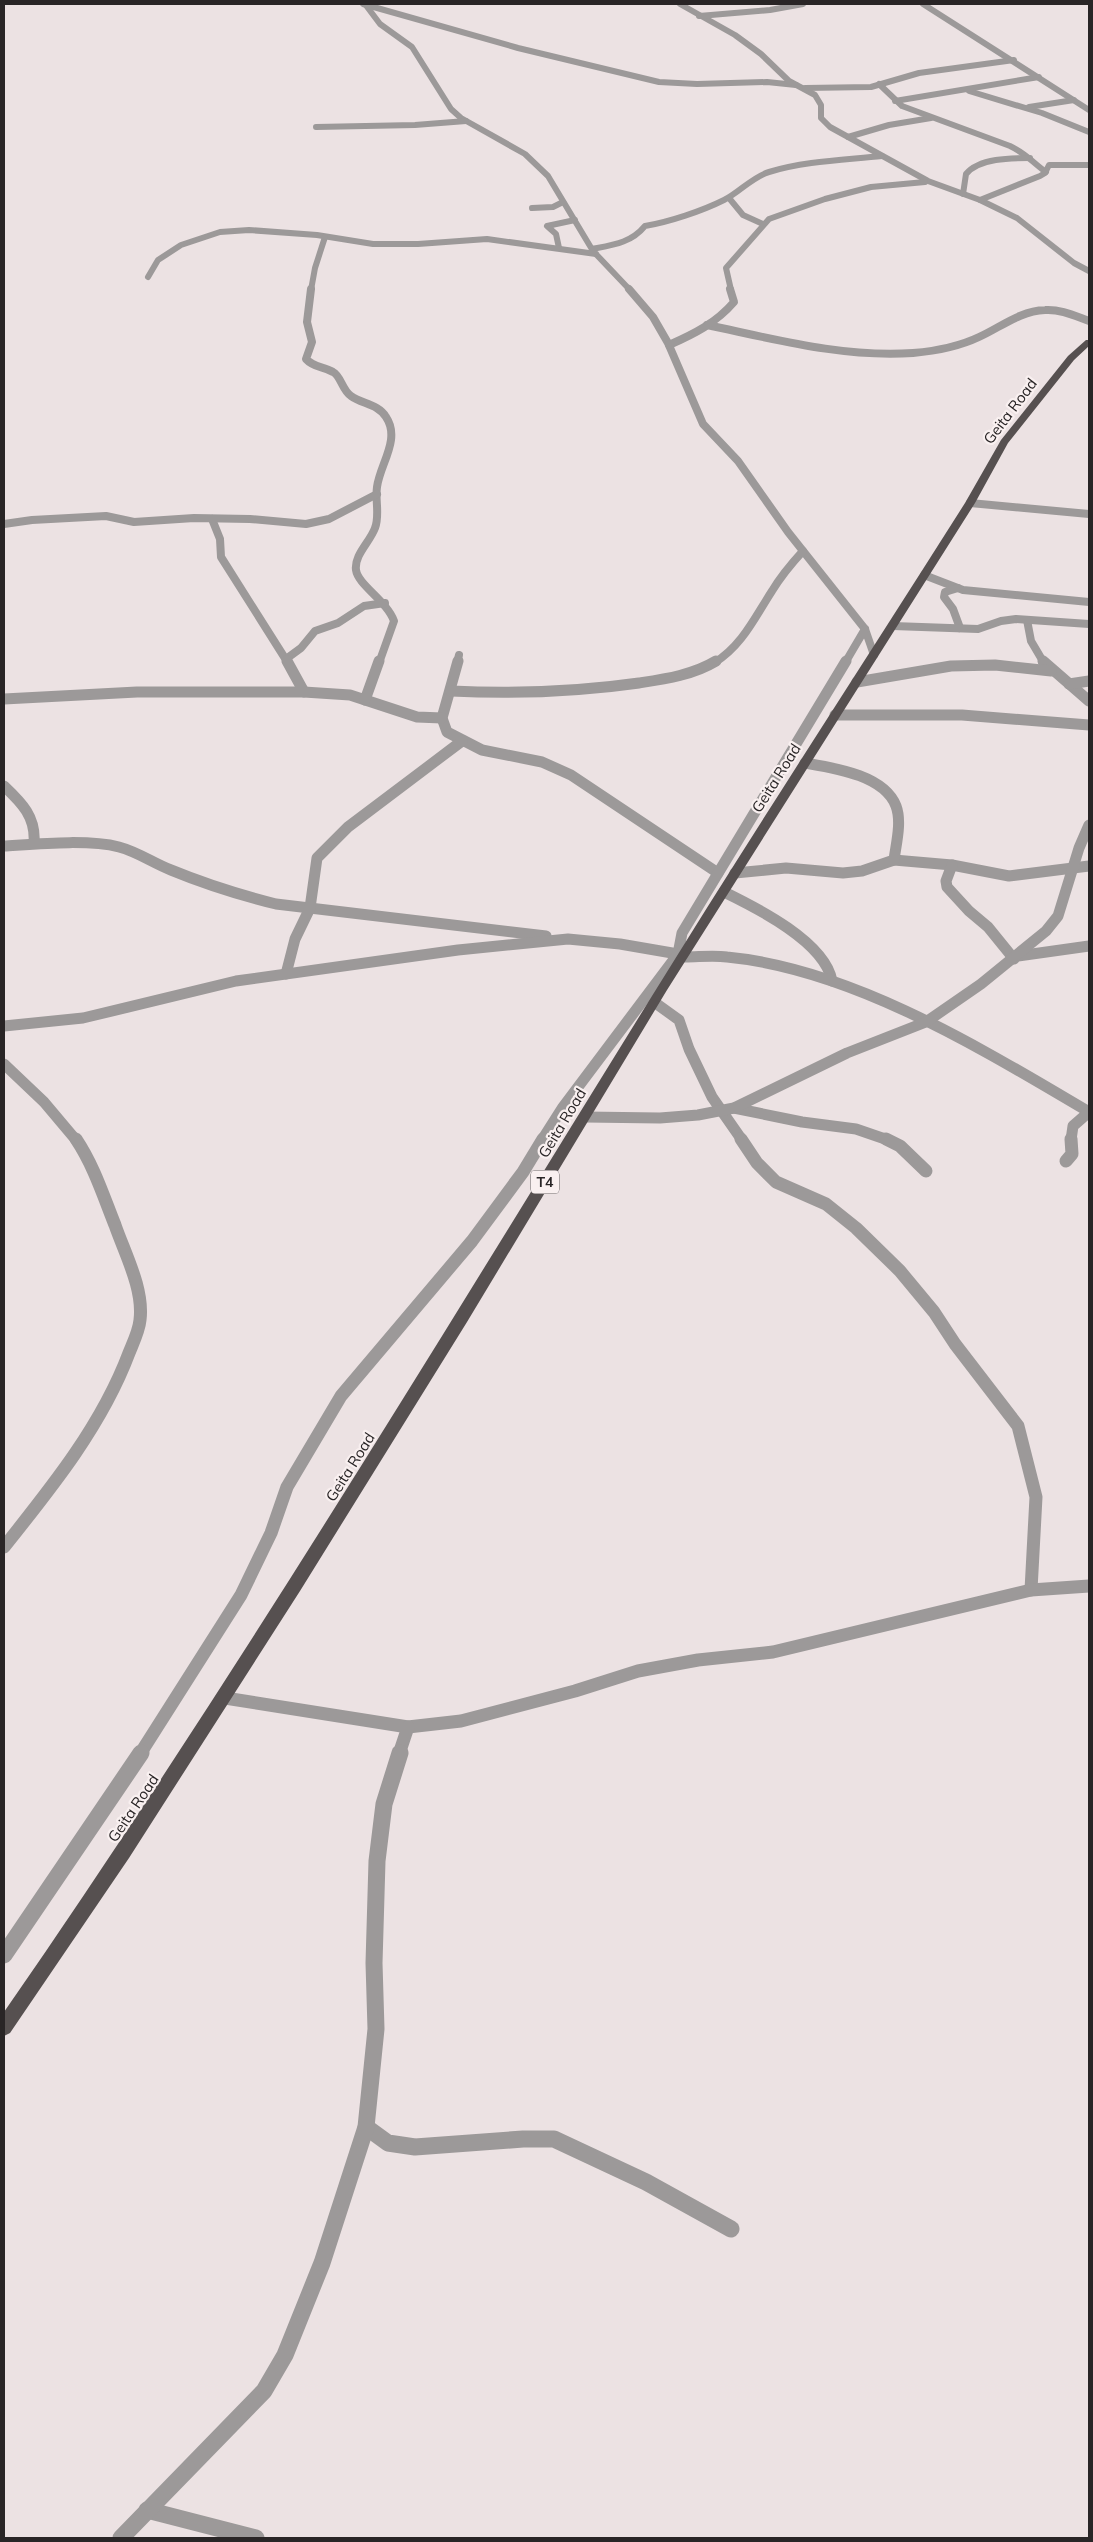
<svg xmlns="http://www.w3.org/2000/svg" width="1093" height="2542" font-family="Mulish,sans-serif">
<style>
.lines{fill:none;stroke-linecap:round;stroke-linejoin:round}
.minor-far4{stroke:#9c9999;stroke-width:6}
.minor-far3{stroke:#9c9999;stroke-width:8}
.minor-far2{stroke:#9c9999;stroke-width:11}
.minor-far1{stroke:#9c9999;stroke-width:13}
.minor{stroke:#9c9999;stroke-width:17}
.trunk{fill:#565050;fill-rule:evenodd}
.labels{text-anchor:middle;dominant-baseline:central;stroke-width:4.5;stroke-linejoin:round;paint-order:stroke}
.shield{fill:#f9f0f0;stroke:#676263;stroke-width:1}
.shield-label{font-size:14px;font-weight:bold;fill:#292526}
.street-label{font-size:15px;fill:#292526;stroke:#f9f0f0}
</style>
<rect width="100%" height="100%" fill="#ece2e3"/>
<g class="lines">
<!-- minor-far4 -->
<g class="minor-far4">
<path d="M363,4L518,48L659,82L697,84L767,82L796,85"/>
<path d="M365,4L380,24L412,47L451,109L461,118L525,154L548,176L593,251L630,290"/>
<path d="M680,4L735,35L761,54L789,81L815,95L821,105V118L830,127L928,181L980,200L1017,218L1074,263L1089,271"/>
<path d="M923,4L1089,110"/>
<path d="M699,16L770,10L803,4"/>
<path d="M879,84L902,106L1010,146C1027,154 1032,162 1046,172"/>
<path d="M805,88L871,87L919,73L1014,60"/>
<path d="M969,91L1042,113L1089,132"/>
<path d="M895,101L1039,77"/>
<path d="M1029,107L1074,100"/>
<path d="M316,127L415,125L466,121"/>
<path d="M848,137L889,125L931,118"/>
<path d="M963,194L966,174C979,158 1011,158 1030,158"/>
<path d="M729,198L743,215L763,224"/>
<path d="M980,200L1040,176L1045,173L1049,165H1089"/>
<path d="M532,208L553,207L563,202"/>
<path d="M559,248L556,234L547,226L575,220"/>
<path d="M592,249C613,245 631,243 645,226C669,222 702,211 724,200C740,192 752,177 769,172C805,161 845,160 882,156"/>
<path d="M148,277L158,260L181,245L220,232L249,230L317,235L373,244H418L487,239L596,254"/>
<path d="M311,290L315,268L325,237"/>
<path d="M731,290L726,268L769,219L825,199L871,187L925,182"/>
</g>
<!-- minor-far3 -->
<g class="minor-far3">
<path d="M311,289L307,322L312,342L306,359C314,368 323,366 333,372C341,376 342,390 351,396C362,404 378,404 386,417C401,439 380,464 377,487C375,501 380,515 375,528C370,542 354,555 356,570C358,585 387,601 394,621L379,663"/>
<path d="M629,289L653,317L668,343L703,424L738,461L788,532L865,629L874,655"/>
<path d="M707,325C774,339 844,358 913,353C936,351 958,347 979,337C1001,327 1020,311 1045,310C1061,309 1075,316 1089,321"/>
<path d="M669,345C694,334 716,323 734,302L730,289"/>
<path d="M970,503L1089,514"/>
<path d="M212,519L220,539L221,557L288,663"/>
<path d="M4,524L32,520L106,516L134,522L194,518L250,519L306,524L329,519L377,494"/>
<path d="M924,575L963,590L1089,602"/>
<path d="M958,588L945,592L944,597L953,609L960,628"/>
<path d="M1027,620L1031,641L1044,663"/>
<path d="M893,626L978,629L1001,621L1016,619L1089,624"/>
<path d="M286,659L301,648L315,631L338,623L364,606L385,603"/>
<path d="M457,663L459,655"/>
<path d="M714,663C742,646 755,617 772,591C781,576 792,563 803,551"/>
<path d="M845,663L865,629"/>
</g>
<!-- minor-far2 -->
<g class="minor-far2">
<path d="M287,661L304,692"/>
<path d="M458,661L442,718L447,732L482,750L542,762L571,775L718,873"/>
<path d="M1043,661L1089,701"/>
<path d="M857,682L951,666L995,665L1051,671"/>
<path d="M1069,684L1089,681"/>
<path d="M451,691C514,694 576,692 639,683C665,679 693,675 716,661"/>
<path d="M4,699L137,692H304L350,695L417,717L442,718"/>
<path d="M365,700L379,661"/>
<path d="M835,715H962L1089,725"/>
<path d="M4,786C22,803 36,817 34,843"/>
<path d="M4,846C36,844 88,839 119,847C138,852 153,863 171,870C205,884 240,895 276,904L546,936"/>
<path d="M894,860L952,865L1009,876L1089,866"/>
<path d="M952,865L946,881L947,887L969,911L988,927L1014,959"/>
<path d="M735,873L786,868L843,873L862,871L894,860C896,844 902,822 896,806C884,775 834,768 805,763"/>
<path d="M724,892C757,908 825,942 832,981"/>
<path d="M1018,956L1089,946"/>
<path d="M685,957C699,957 713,955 727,957C853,969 982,1049 1089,1112"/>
<path d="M286,974L295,939L310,908L317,858L348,827L462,741"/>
<path d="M654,1002L679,1020L689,1049L712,1097L742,1140"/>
<path d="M4,1026L83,1018L236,981L458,950L568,939L620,944L678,954"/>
<path d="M4,1064L44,1102L76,1140"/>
<path d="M734,1108L802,1122L856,1129L888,1140"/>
<path d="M585,1117L660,1118L698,1115L734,1108L847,1053L926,1022L981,984L1046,931L1058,916L1079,848L1089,825"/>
<path d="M542,1140L563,1107L678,954L682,933L846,661"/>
<path d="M1071,1140L1073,1126L1089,1112"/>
</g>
<!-- minor-far1 -->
<g class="minor-far1">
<path d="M741,1139L757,1163L776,1182L826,1204L856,1228L900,1271L934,1312L955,1344L1018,1426L1036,1497L1031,1590"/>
<path d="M886,1139L900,1146L926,1171"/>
<path d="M1066,1161L1072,1154L1071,1139"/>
<path d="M4,1547C52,1487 102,1425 129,1353C133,1343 139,1331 140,1320C144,1289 125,1254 115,1225C103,1195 94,1166 76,1139"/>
<path d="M225,1698L408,1727L461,1721L575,1691L638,1671L698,1660L773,1652L1031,1590L1089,1586"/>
<path d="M140,1754L241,1595L271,1533L287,1487L341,1396L472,1241L523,1172L543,1139"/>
<path d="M399,1754L408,1727"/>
</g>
<!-- minor -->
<g class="minor">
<path d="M4,1955L141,1753"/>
<path d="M366,2127L388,2143L415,2147L523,2139H554L646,2182L731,2229"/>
<path d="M147,2510L256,2538"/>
<path d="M121,2538L264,2391L285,2355L322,2263L366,2127L376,2029L374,1963L377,1861L384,1804L400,1753"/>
</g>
<!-- trunk -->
<path class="trunk" d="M1086,340H1089V346L1074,360L1008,443L975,503L667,990L467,1322L300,1591L129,1858L10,2033L4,2036V2012C233,1682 440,1338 652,996C754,831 861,667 965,503L1001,440L1068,356Z"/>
</g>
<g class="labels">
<!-- shield labels -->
<rect class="shield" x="531" y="1170.5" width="28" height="23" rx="4"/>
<g class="shield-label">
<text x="545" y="1182">T4</text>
</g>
<!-- street labels -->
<g class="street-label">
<text transform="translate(1010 411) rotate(-53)">Geita Road</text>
<text transform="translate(776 778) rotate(-58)">Geita Road</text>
<text transform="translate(562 1123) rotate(-59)">Geita Road</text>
<text transform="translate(350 1467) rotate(-58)">Geita Road</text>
<text transform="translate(133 1808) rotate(-56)">Geita Road</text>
</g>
</g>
<!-- border -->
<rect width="1093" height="2542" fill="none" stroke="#292526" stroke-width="10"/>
</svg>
